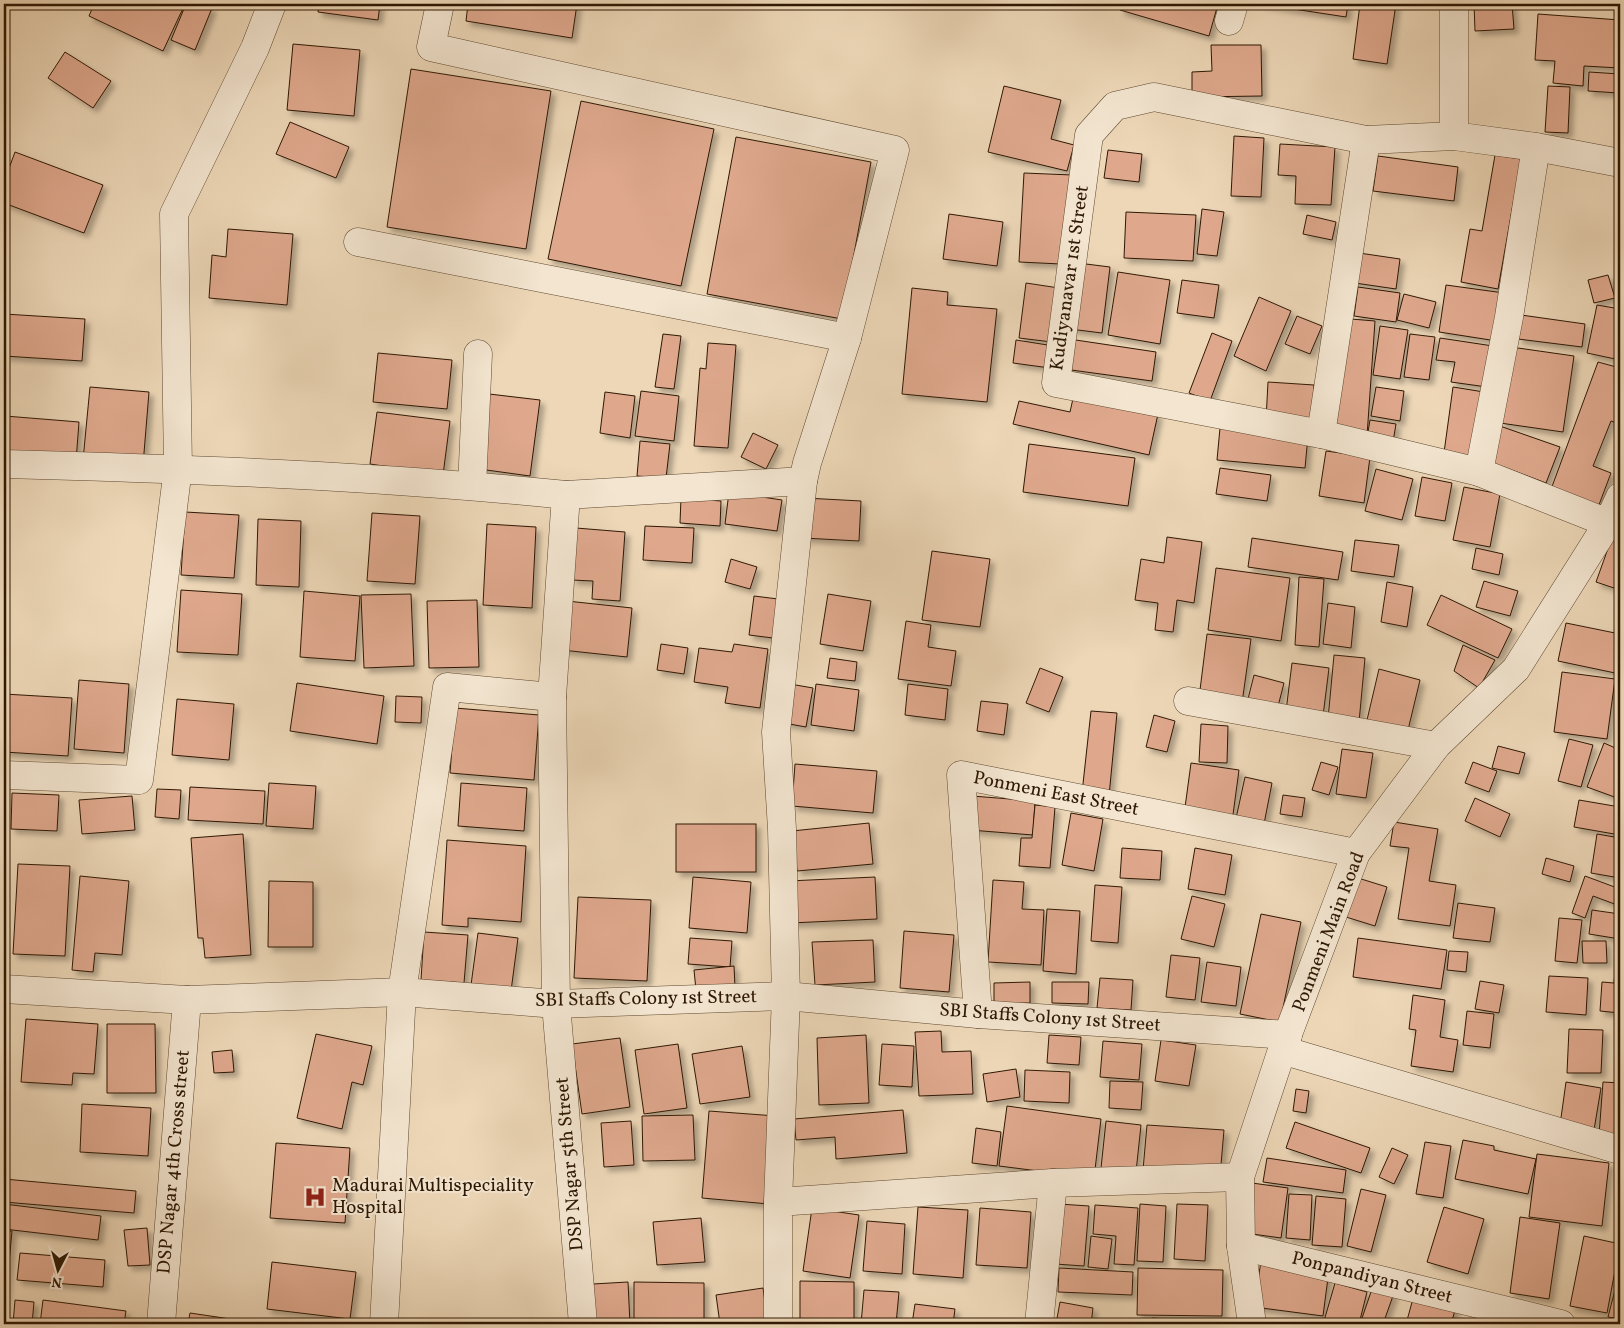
<svg xmlns="http://www.w3.org/2000/svg" width="1624" height="1328" font-family="Vollkorn,serif">
<style>
.building{fill:#dfa88d;stroke:#2e1803;filter:url(#shadow)}
.lines{fill:none;stroke-linecap:round;stroke-linejoin:round}
.minor-casing{stroke:#5e4830;stroke-width:29}
.minor{stroke:#f3e5d0;stroke-width:28}
.labels{text-anchor:middle;dominant-baseline:central;stroke-width:4;stroke-linejoin:round;paint-order:stroke}
.street-label{font-size:19px;fill:#2e1803;stroke:#f3e5d0}
.poi-label{font-size:19px;fill:#2e1803;stroke:#f3e5d0;text-anchor:start}
</style>
<defs>
<filter id="shadow"><feDropShadow dx="4.5" dy="4.5" stdDeviation="2.5" flood-color="#0004"/></filter>
</defs>
<rect width="100%" height="100%" fill="#edd7b7"/>
<filter id="stains"><feTurbulence type="fractalNoise" baseFrequency=".004" numOctaves="4"/><feColorMatrix values="0 0 0 0 .2 0 0 0 0 .09 0 0 0 0 .02 0 0 0 .5 -.17"/></filter>
<radialGradient id="worn" r=".72"><stop offset=".6" stop-color="#630" stop-opacity="0"/><stop offset="1" stop-color="#630" stop-opacity=".3"/></radialGradient>
<!-- building -->
<g class="building">
<path d="M94,4H185L163,51L89,16Z"/>
<path d="M186,4H202L212,8L195,50L171,40Z"/>
<path d="M319,4H380L378,20L318,12Z"/>
<path d="M468,4H577L572,38L466,21Z"/>
<path d="M1122,4H1218L1209,36L1120,10Z"/>
<path d="M1261,4H1348L1346,17Z"/>
<path d="M1360,4H1396L1387,64L1353,59Z"/>
<path d="M1474,4H1512L1514,29L1475,31Z"/>
<path d="M1538,14L1620,20V68L1584,66L1583,86L1553,83L1555,61L1535,60Z"/>
<path d="M293,44L360,50L354,116L287,110Z"/>
<path d="M1211,45H1261L1262,96L1192,97V72L1212,71Z"/>
<path d="M65,52L111,81L93,108L48,78Z"/>
<path d="M411,69L551,91L526,249L387,227Z"/>
<path d="M1589,72L1620,74L1619,93L1588,91Z"/>
<path d="M1004,86L1061,100L1051,139L1074,145L1067,171L988,152Z"/>
<path d="M1548,86L1570,87L1568,133L1545,132Z"/>
<path d="M581,101L714,129L681,286L548,259Z"/>
<path d="M290,122L349,147L336,178L276,154Z"/>
<path d="M1234,136L1264,138L1261,197L1231,196Z"/>
<path d="M736,137L871,162L842,319L707,294Z"/>
<path d="M1280,144L1335,147L1331,205L1295,204L1296,176L1278,175Z"/>
<path d="M1108,150L1142,154L1139,182L1104,178Z"/>
<path d="M15,152L103,185L84,233L4,203V182Z"/>
<path d="M1495,155L1521,159L1498,289L1461,282L1470,229L1482,231Z"/>
<path d="M1378,156L1458,167L1454,201L1373,191Z"/>
<path d="M1024,173L1072,175L1070,226H1063L1061,264L1019,262Z"/>
<path d="M1202,209L1224,212L1217,256L1197,254Z"/>
<path d="M1126,212L1196,215L1193,261L1124,258Z"/>
<path d="M949,214L1003,222L997,266L943,259Z"/>
<path d="M1307,215L1336,222L1332,240L1303,234Z"/>
<path d="M228,229L293,234L287,305L209,298L212,255L226,257Z"/>
<path d="M1352,252L1400,259L1396,289L1348,282Z"/>
<path d="M1078,263L1110,267L1102,333L1070,329Z"/>
<path d="M1118,272L1170,280L1160,344L1108,335Z"/>
<path d="M1608,275L1615,298L1594,303L1588,280Z"/>
<path d="M1182,280L1219,285L1214,318L1177,313Z"/>
<path d="M1026,283L1059,288L1052,342L1019,338Z"/>
<path d="M1446,285L1504,293L1497,341L1439,332Z"/>
<path d="M1358,287L1400,293L1396,322L1354,316Z"/>
<path d="M912,288L948,292L947,305L997,309L987,402L902,394Z"/>
<path d="M1404,294L1436,302L1429,328L1397,320Z"/>
<path d="M1259,297L1291,311L1266,371L1234,356Z"/>
<path d="M1597,305L1620,309V360L1587,353Z"/>
<path d="M4,314L85,319L82,361L4,356Z"/>
<path d="M1521,315L1585,324L1582,347L1518,339Z"/>
<path d="M1297,316L1322,326L1310,354L1285,344Z"/>
<path d="M1339,318L1375,321L1367,436L1331,433Z"/>
<path d="M1380,326L1408,330L1400,379L1373,375Z"/>
<path d="M1212,333L1232,341L1210,401L1189,393Z"/>
<path d="M663,334L681,336L674,389L655,387Z"/>
<path d="M1410,334L1435,337L1429,380L1404,377Z"/>
<path d="M1440,338L1493,346L1487,387L1451,382L1455,362L1436,360Z"/>
<path d="M1069,339L1156,352L1152,381L1064,369Z"/>
<path d="M1016,340L1054,346L1050,368L1013,363Z"/>
<path d="M708,343L736,345L728,448L694,446L700,368L706,369Z"/>
<path d="M1511,347L1574,356L1563,432L1500,423Z"/>
<path d="M378,353L452,360L447,409L373,402Z"/>
<path d="M1598,362L1620,368V424L1611,421L1593,466L1611,473L1597,510L1550,492Z"/>
<path d="M1268,382L1314,385L1312,423L1266,420Z"/>
<path d="M90,387L149,392L143,465L83,460Z"/>
<path d="M1376,387L1404,391L1400,421L1371,416Z"/>
<path d="M1453,387L1484,392L1473,464L1443,460Z"/>
<path d="M641,391L679,396L674,441L635,436Z"/>
<path d="M605,392L635,396L630,438L600,433Z"/>
<path d="M489,394L540,400L530,476L479,469Z"/>
<path d="M1074,394L1158,414L1149,455L1013,424L1019,401L1070,412Z"/>
<path d="M377,412L450,421L443,475L370,464Z"/>
<path d="M5,416L79,422L76,461L4,455Z"/>
<path d="M1370,420L1396,424L1393,442L1367,438Z"/>
<path d="M1497,425L1560,447L1546,483L1485,460Z"/>
<path d="M1220,428L1308,436L1305,468L1217,460Z"/>
<path d="M753,433L778,445L766,469L741,457Z"/>
<path d="M640,441L670,444L666,478L637,476Z"/>
<path d="M1029,444L1135,458L1128,506L1023,492Z"/>
<path d="M1326,451L1370,457L1364,503L1319,496Z"/>
<path d="M1220,468L1271,475L1267,501L1216,494Z"/>
<path d="M1376,469L1413,479L1402,520L1365,511Z"/>
<path d="M1422,477L1452,483L1445,521L1415,516Z"/>
<path d="M1464,487L1500,494L1490,547L1453,540Z"/>
<path d="M729,492L782,500L777,531L725,524Z"/>
<path d="M681,498L721,501L720,526L680,523Z"/>
<path d="M805,498L861,501L859,541L803,538Z"/>
<path d="M185,512L239,515L234,578L181,575Z"/>
<path d="M372,513L420,516L415,584L367,581Z"/>
<path d="M258,519L301,521L299,587L256,585Z"/>
<path d="M487,524L536,527L532,608L483,605Z"/>
<path d="M645,526L694,528L692,563L643,560Z"/>
<path d="M576,528L625,532L620,601L592,599L593,581L572,580Z"/>
<path d="M1615,529L1620,531V590L1596,582Z"/>
<path d="M1167,537L1202,542L1194,603L1177,600L1173,632L1155,630L1158,603L1135,600L1141,559L1164,563Z"/>
<path d="M1252,538L1343,552L1338,580L1248,567Z"/>
<path d="M1355,540L1399,545L1394,577L1351,571Z"/>
<path d="M1476,548L1503,554L1499,575L1472,569Z"/>
<path d="M932,551L990,559L980,627L922,620Z"/>
<path d="M731,559L757,567L750,589L725,582Z"/>
<path d="M1216,568L1290,578L1281,641L1208,630Z"/>
<path d="M1299,577L1324,579L1319,647L1295,645Z"/>
<path d="M1484,581L1518,591L1510,616L1476,607Z"/>
<path d="M1387,582L1413,587L1407,627L1381,622Z"/>
<path d="M181,590L242,594L238,655L177,652Z"/>
<path d="M304,591L360,596L355,661L300,657Z"/>
<path d="M411,594L414,666L364,668L361,595Z"/>
<path d="M828,594L871,601L863,651L820,644Z"/>
<path d="M1441,595L1512,629L1498,658L1427,625Z"/>
<path d="M754,596L786,600L781,639L749,635Z"/>
<path d="M477,600L479,667L429,668L427,601Z"/>
<path d="M567,601L632,608L627,657L562,650Z"/>
<path d="M1328,603L1355,607L1351,648L1323,644Z"/>
<path d="M906,621L931,625L928,647L956,651L951,686L898,679Z"/>
<path d="M1566,623L1620,634V674L1558,661Z"/>
<path d="M1207,634L1251,639L1242,703L1199,698Z"/>
<path d="M661,644L688,648L684,674L657,670Z"/>
<path d="M734,644L768,649L760,708L725,703L728,687L694,682L699,648L732,652Z"/>
<path d="M1463,645L1495,660L1479,688L1454,671Z"/>
<path d="M1334,655L1365,658L1359,722L1328,719Z"/>
<path d="M830,658L857,662L855,681L827,678Z"/>
<path d="M1292,663L1329,668L1323,716L1286,711Z"/>
<path d="M1040,668L1063,677L1049,712L1026,703Z"/>
<path d="M1379,669L1420,680L1408,730L1367,720Z"/>
<path d="M1562,672L1615,679L1607,739L1554,732Z"/>
<path d="M1254,675L1284,683L1276,714L1246,707Z"/>
<path d="M79,680L129,684L124,753L74,749Z"/>
<path d="M297,683L384,696L377,744L290,731Z"/>
<path d="M790,684L813,688L806,727L784,723Z"/>
<path d="M816,684L859,690L854,731L811,725Z"/>
<path d="M908,684L948,689L945,720L905,715Z"/>
<path d="M4,694L72,698L68,756L4,752Z"/>
<path d="M396,696L422,697L421,723L395,722Z"/>
<path d="M177,699L234,704L229,760L172,755Z"/>
<path d="M981,701L1008,704L1004,735L977,731Z"/>
<path d="M455,708L539,715L534,780L450,773Z"/>
<path d="M1091,711L1117,713L1109,796L1082,793Z"/>
<path d="M1154,715L1175,721L1167,752L1146,747Z"/>
<path d="M1201,724L1228,726L1227,763L1199,762Z"/>
<path d="M1569,739L1593,745L1581,787L1558,781Z"/>
<path d="M1604,743L1620,750V799L1587,787Z"/>
<path d="M1498,746L1525,753L1519,774L1492,768Z"/>
<path d="M1342,749L1373,753L1366,798L1336,794Z"/>
<path d="M1321,762L1338,767L1329,795L1312,790Z"/>
<path d="M1473,762L1497,771L1489,792L1465,783Z"/>
<path d="M1191,763L1239,770L1232,822L1184,815Z"/>
<path d="M795,764L877,771L873,813L792,806Z"/>
<path d="M1245,777L1272,783L1263,829L1235,823Z"/>
<path d="M269,783L316,786L313,829L266,826Z"/>
<path d="M461,783L527,788L524,831L458,826Z"/>
<path d="M190,787L265,791L263,824L188,820Z"/>
<path d="M157,789L181,790L179,819L155,817Z"/>
<path d="M12,793L59,795L57,831L11,829Z"/>
<path d="M1283,795L1305,798L1302,817L1280,814Z"/>
<path d="M132,796L135,830L82,834L79,800Z"/>
<path d="M972,796L1035,801L1033,835L970,830Z"/>
<path d="M1475,798L1510,814L1500,837L1465,821Z"/>
<path d="M1579,800L1620,807V835L1574,827Z"/>
<path d="M1035,805L1055,807L1050,868L1019,866L1021,838H1032Z"/>
<path d="M1071,813L1103,819L1094,871L1062,865Z"/>
<path d="M1394,822L1438,829L1429,881L1456,885L1450,926L1398,919L1409,848L1390,846Z"/>
<path d="M869,823L873,864L797,871L792,831Z"/>
<rect x="676" y="824" width="80" height="48"/>
<path d="M243,834L251,955L205,958L203,938H198L191,838Z"/>
<path d="M1597,834L1620,838V878L1591,873Z"/>
<path d="M447,840L526,846L521,922L468,918V927L442,925Z"/>
<path d="M1122,848L1162,851L1160,880L1120,878Z"/>
<path d="M1195,848L1232,855L1225,895L1188,889Z"/>
<path d="M1546,858L1574,866L1570,882L1542,874Z"/>
<path d="M18,864L70,866L65,956L13,954Z"/>
<path d="M80,876L129,881L122,955L95,953L93,972L72,970Z"/>
<path d="M1585,876L1620,889V906L1593,896L1585,918L1572,913Z"/>
<path d="M693,877L751,882L747,933L689,928Z"/>
<path d="M875,877L877,919L790,923L788,881Z"/>
<path d="M1358,878L1387,887L1375,926L1346,917Z"/>
<path d="M993,880L1024,882L1022,909L1044,910L1041,965L988,962Z"/>
<path d="M269,881L313,882V947H268Z"/>
<path d="M1095,885L1122,887L1118,943L1091,941Z"/>
<path d="M1192,896L1225,904L1214,947L1181,939Z"/>
<path d="M578,897L651,900L647,981L574,978Z"/>
<path d="M1458,903L1495,908L1490,942L1453,938Z"/>
<path d="M1047,909L1080,911L1076,974L1043,971Z"/>
<path d="M1592,910L1620,914V939L1589,934Z"/>
<path d="M1261,914L1301,922L1280,1022L1240,1014Z"/>
<path d="M1559,918L1582,920L1577,963L1555,961Z"/>
<path d="M904,931L954,935L949,992L900,988Z"/>
<path d="M424,932L468,935L464,983L421,980Z"/>
<path d="M478,933L518,938L511,991L471,985Z"/>
<path d="M690,938L732,941L730,967L688,964Z"/>
<path d="M1358,938L1447,950L1441,989L1353,977Z"/>
<path d="M873,940L875,982L815,985L812,942Z"/>
<path d="M1582,941H1606L1607,963H1583Z"/>
<path d="M1617,946H1620V1013L1600,1011L1602,982L1614,983Z"/>
<path d="M1449,951L1468,952L1466,972L1447,970Z"/>
<path d="M1171,955L1200,958L1195,1000L1166,997Z"/>
<path d="M1207,962L1241,967L1236,1006L1201,1002Z"/>
<path d="M734,966L735,987L696,990L694,970Z"/>
<path d="M1549,976L1588,978L1586,1015L1546,1012Z"/>
<path d="M1100,978L1133,980L1131,1010L1097,1008Z"/>
<path d="M1480,981L1504,985L1499,1013L1475,1009Z"/>
<path d="M1030,982V1003L994,1004V983Z"/>
<path d="M1052,982H1089L1088,1004L1052,1003Z"/>
<path d="M1413,995L1445,1000L1440,1037L1458,1040L1453,1072L1411,1066L1416,1030L1409,1029Z"/>
<path d="M1467,1011L1494,1014L1490,1048L1463,1045Z"/>
<path d="M26,1019L98,1024L94,1074L73,1073L72,1085L21,1082Z"/>
<path d="M107,1024H155L156,1093H107Z"/>
<path d="M1569,1029L1603,1030L1601,1073H1567Z"/>
<path d="M941,1031L942,1052L971,1051L973,1094L919,1096L915,1032Z"/>
<path d="M316,1034L372,1046L363,1085L352,1082L342,1129L297,1118Z"/>
<path d="M866,1035L869,1103L819,1105L817,1038Z"/>
<path d="M1049,1035L1081,1037L1079,1065L1047,1063Z"/>
<path d="M620,1038L630,1107L582,1114L572,1044Z"/>
<path d="M1161,1040L1196,1045L1189,1086L1155,1081Z"/>
<path d="M1103,1041L1142,1044L1139,1080L1100,1077Z"/>
<path d="M678,1044L687,1108L644,1114L635,1050Z"/>
<path d="M882,1044L914,1046L912,1087L879,1085Z"/>
<path d="M742,1046L750,1097L700,1104L692,1054Z"/>
<path d="M232,1050L234,1072L214,1073L212,1052Z"/>
<path d="M1016,1069L1020,1097L987,1102L983,1074Z"/>
<path d="M1025,1070L1070,1072L1069,1103L1024,1101Z"/>
<path d="M1110,1081L1143,1082L1141,1110L1109,1108Z"/>
<path d="M1566,1082L1601,1088L1594,1130L1560,1125Z"/>
<path d="M1603,1082L1620,1083V1136L1599,1135Z"/>
<path d="M1296,1089L1309,1091L1306,1113L1293,1111Z"/>
<path d="M82,1104L151,1108L148,1156L80,1152Z"/>
<path d="M1007,1106L1101,1119L1094,1178L999,1166Z"/>
<path d="M903,1110L907,1153L836,1159L835,1137L796,1140L794,1119Z"/>
<path d="M709,1111L776,1116L769,1204L702,1198Z"/>
<path d="M693,1115L695,1160L643,1161L642,1116Z"/>
<path d="M631,1121L634,1165L604,1167L601,1123Z"/>
<path d="M1106,1121L1141,1125L1136,1172L1101,1168Z"/>
<path d="M1295,1122L1370,1148L1361,1173L1286,1148Z"/>
<path d="M1147,1125L1224,1130L1220,1176L1143,1170Z"/>
<path d="M976,1128L1001,1132L997,1166L972,1163Z"/>
<path d="M1463,1140L1494,1146V1150L1536,1159L1528,1194L1455,1179Z"/>
<path d="M1425,1142L1451,1146L1443,1198L1416,1194Z"/>
<path d="M276,1143L350,1148L345,1223L270,1218Z"/>
<path d="M1392,1148L1408,1155L1394,1184L1379,1177Z"/>
<path d="M1537,1154L1609,1163L1602,1226L1529,1217Z"/>
<path d="M1267,1158L1346,1170L1343,1193L1263,1182Z"/>
<path d="M4,1179L136,1191L134,1213L4,1202Z"/>
<path d="M1252,1183L1288,1188L1281,1238L1245,1233Z"/>
<path d="M1361,1189L1386,1195L1371,1252L1347,1246Z"/>
<path d="M1289,1194L1312,1195L1310,1240L1286,1238Z"/>
<path d="M1316,1196L1346,1199L1342,1247L1312,1245Z"/>
<path d="M4,1204L101,1216L98,1240L4,1229Z"/>
<path d="M1059,1204L1089,1206L1084,1266L1055,1264Z"/>
<path d="M1140,1204L1166,1206L1163,1262L1137,1261Z"/>
<path d="M1177,1204L1208,1205L1205,1261L1174,1259Z"/>
<path d="M1095,1205L1138,1208L1134,1265L1114,1264L1116,1236L1093,1234Z"/>
<path d="M918,1207L968,1210L963,1278L913,1274Z"/>
<path d="M1444,1207L1484,1219L1468,1274L1427,1262Z"/>
<path d="M812,1208L859,1215L850,1278L803,1271Z"/>
<path d="M980,1208L1031,1212L1027,1268L976,1265Z"/>
<path d="M1520,1217L1560,1223L1549,1299L1510,1293Z"/>
<path d="M701,1218L705,1262L657,1265L653,1222Z"/>
<path d="M867,1221L905,1224L902,1274L863,1271Z"/>
<path d="M147,1228L150,1265L128,1266L124,1230Z"/>
<path d="M4,1231H12L4,1318Z"/>
<path d="M1091,1236L1112,1239L1108,1269L1088,1267Z"/>
<path d="M1584,1236L1620,1244L1607,1313L1570,1306Z"/>
<path d="M20,1253L105,1260L103,1287L17,1280Z"/>
<path d="M1261,1261L1329,1270L1323,1316L1254,1307Z"/>
<path d="M272,1262L356,1272L350,1319L267,1309Z"/>
<path d="M1620,1265V1289L1614,1287Z"/>
<path d="M1059,1268L1133,1272L1132,1295L1058,1292Z"/>
<path d="M1138,1268L1223,1270L1222,1316L1137,1315Z"/>
<path d="M800,1281L854,1282V1324H800Z"/>
<path d="M628,1282L630,1324H595L593,1284Z"/>
<path d="M634,1282L704,1283V1324H634Z"/>
<path d="M1335,1283L1367,1292L1359,1324H1335L1324,1321Z"/>
<path d="M1373,1286L1394,1293L1383,1324H1360Z"/>
<path d="M763,1288L768,1324H720L716,1295Z"/>
<path d="M864,1290L899,1292L896,1324H861Z"/>
<path d="M1615,1290L1620,1291V1319L1608,1317Z"/>
<path d="M1414,1295L1456,1307L1451,1324H1406Z"/>
<path d="M15,1300L34,1302L32,1324H13Z"/>
<path d="M43,1300L126,1311L124,1324H40Z"/>
<path d="M1060,1302L1093,1308L1091,1324H1056Z"/>
<path d="M915,1304L955,1309L953,1324H912Z"/>
<path d="M190,1313L264,1324H188Z"/>
<path d="M1152,1318L1222,1322V1324H1152Z"/>
<path d="M1279,1319L1316,1324H1278Z"/>
</g>
<g class="lines">
<!-- minor casing -->
<g class="minor-casing">
<g id="minor">
<path d="M1454,4V136L1536,147L1620,163"/>
<path d="M1229,21L1234,4"/>
<path d="M1454,136L1366,140L1154,97L1115,106L1089,135L1056,383L1321,434L1479,472L1608,523"/>
<path d="M358,242L847,338L895,150L431,47L440,4"/>
<path d="M1321,434L1366,140"/>
<path d="M4,464C191,469 379,476 566,495L552,697L447,687L402,992L384,1324"/>
<path d="M1479,472L1509,317L1536,147"/>
<path d="M472,486L478,354"/>
<path d="M566,495L803,481L807,463L847,338"/>
<path d="M552,697L556,1004L583,1324"/>
<path d="M1188,701L1436,746"/>
<path d="M4,775L139,780L178,468L174,214L255,48L272,4"/>
<path d="M4,989L187,1000L402,992L556,1004L786,996L978,1014L1288,1035"/>
<path d="M978,1014L961,775L1356,853"/>
<path d="M1282,1050L1620,1150"/>
<path d="M778,1202L786,996L782,829L776,732L803,481"/>
<path d="M1241,1246L1561,1324"/>
<path d="M161,1324L187,1000"/>
<path d="M778,1324V1202L1053,1183L1240,1177"/>
<path d="M1039,1324L1053,1183"/>
<path d="M1252,1324L1241,1246L1240,1177L1282,1050L1356,853L1436,746L1516,669L1608,523L1620,497"/>
</g>
</g>
<!-- minor -->
<use href="#minor" class="minor"/>
</g>
<!-- icons -->
<defs>
<g id="hospital-bare" transform="scale(1.725)"><path d="M-5-5h3v3.5h4V-5h3V5h-3V1.5h-4V5h-3Z" fill="#8f2418" stroke="#f3e5d0" stroke-width="2.5" paint-order="stroke"/></g>
</defs>
<g fill-rule="evenodd">
<use href="#hospital-bare" x="315" y="1197"/>
</g>
<g class="labels">
<!-- street labels -->
<g class="street-label">
<text transform="translate(1070 278) rotate(-82)">Kudiyanavar 1st Street</text>
<text transform="translate(1056 794) rotate(11)">Ponmeni East Street</text>
<text transform="translate(1329 932) rotate(-69)">Ponmeni Main Road</text>
<text transform="translate(646 999) rotate(-1)">SBI Staffs Colony 1st Street</text>
<text transform="translate(1050 1018) rotate(4)">SBI Staffs Colony 1st Street</text>
<text transform="translate(174 1162) rotate(-85)">DSP Nagar 4th Cross street</text>
<text transform="translate(570 1164) rotate(-95)">DSP Nagar 5th Street</text>
<text transform="translate(1372 1278) rotate(14)">Ponpandiyan Street</text>
</g>
<!-- poi labels -->
<g class="poi-label">
<text x="332" y="1186">Madurai Multispeciality<tspan x="332" dy="22">Hospital</tspan></text>
</g>
</g>
<!-- margin -->
<rect width="1624" height="1328" fill="none" stroke="#edd7b7" stroke-width="20"/>
<rect x="5" y="5" width="1614" height="1318" fill="none" stroke="#2e1803" stroke-width="2.5"/>
<rect x="10" y="10" width="1604" height="1308" fill="none" stroke="#2e1803"/>
<!-- north arrow -->
<g transform="translate(58 1270) rotate(186)" stroke="#f3e5d0" stroke-width="4" paint-order="stroke">
<path d="M0-4L9 19L0 12L-9 19Z" fill="#2e1803"/>
<text y="-8" font-size="14" font-weight="bold" text-anchor="middle" fill="#2e1803">N</text>
</g>
<rect width="100%" height="100%" filter="url(#stains)"/>
<rect width="100%" height="100%" fill="url(#worn)"/>
</svg>
